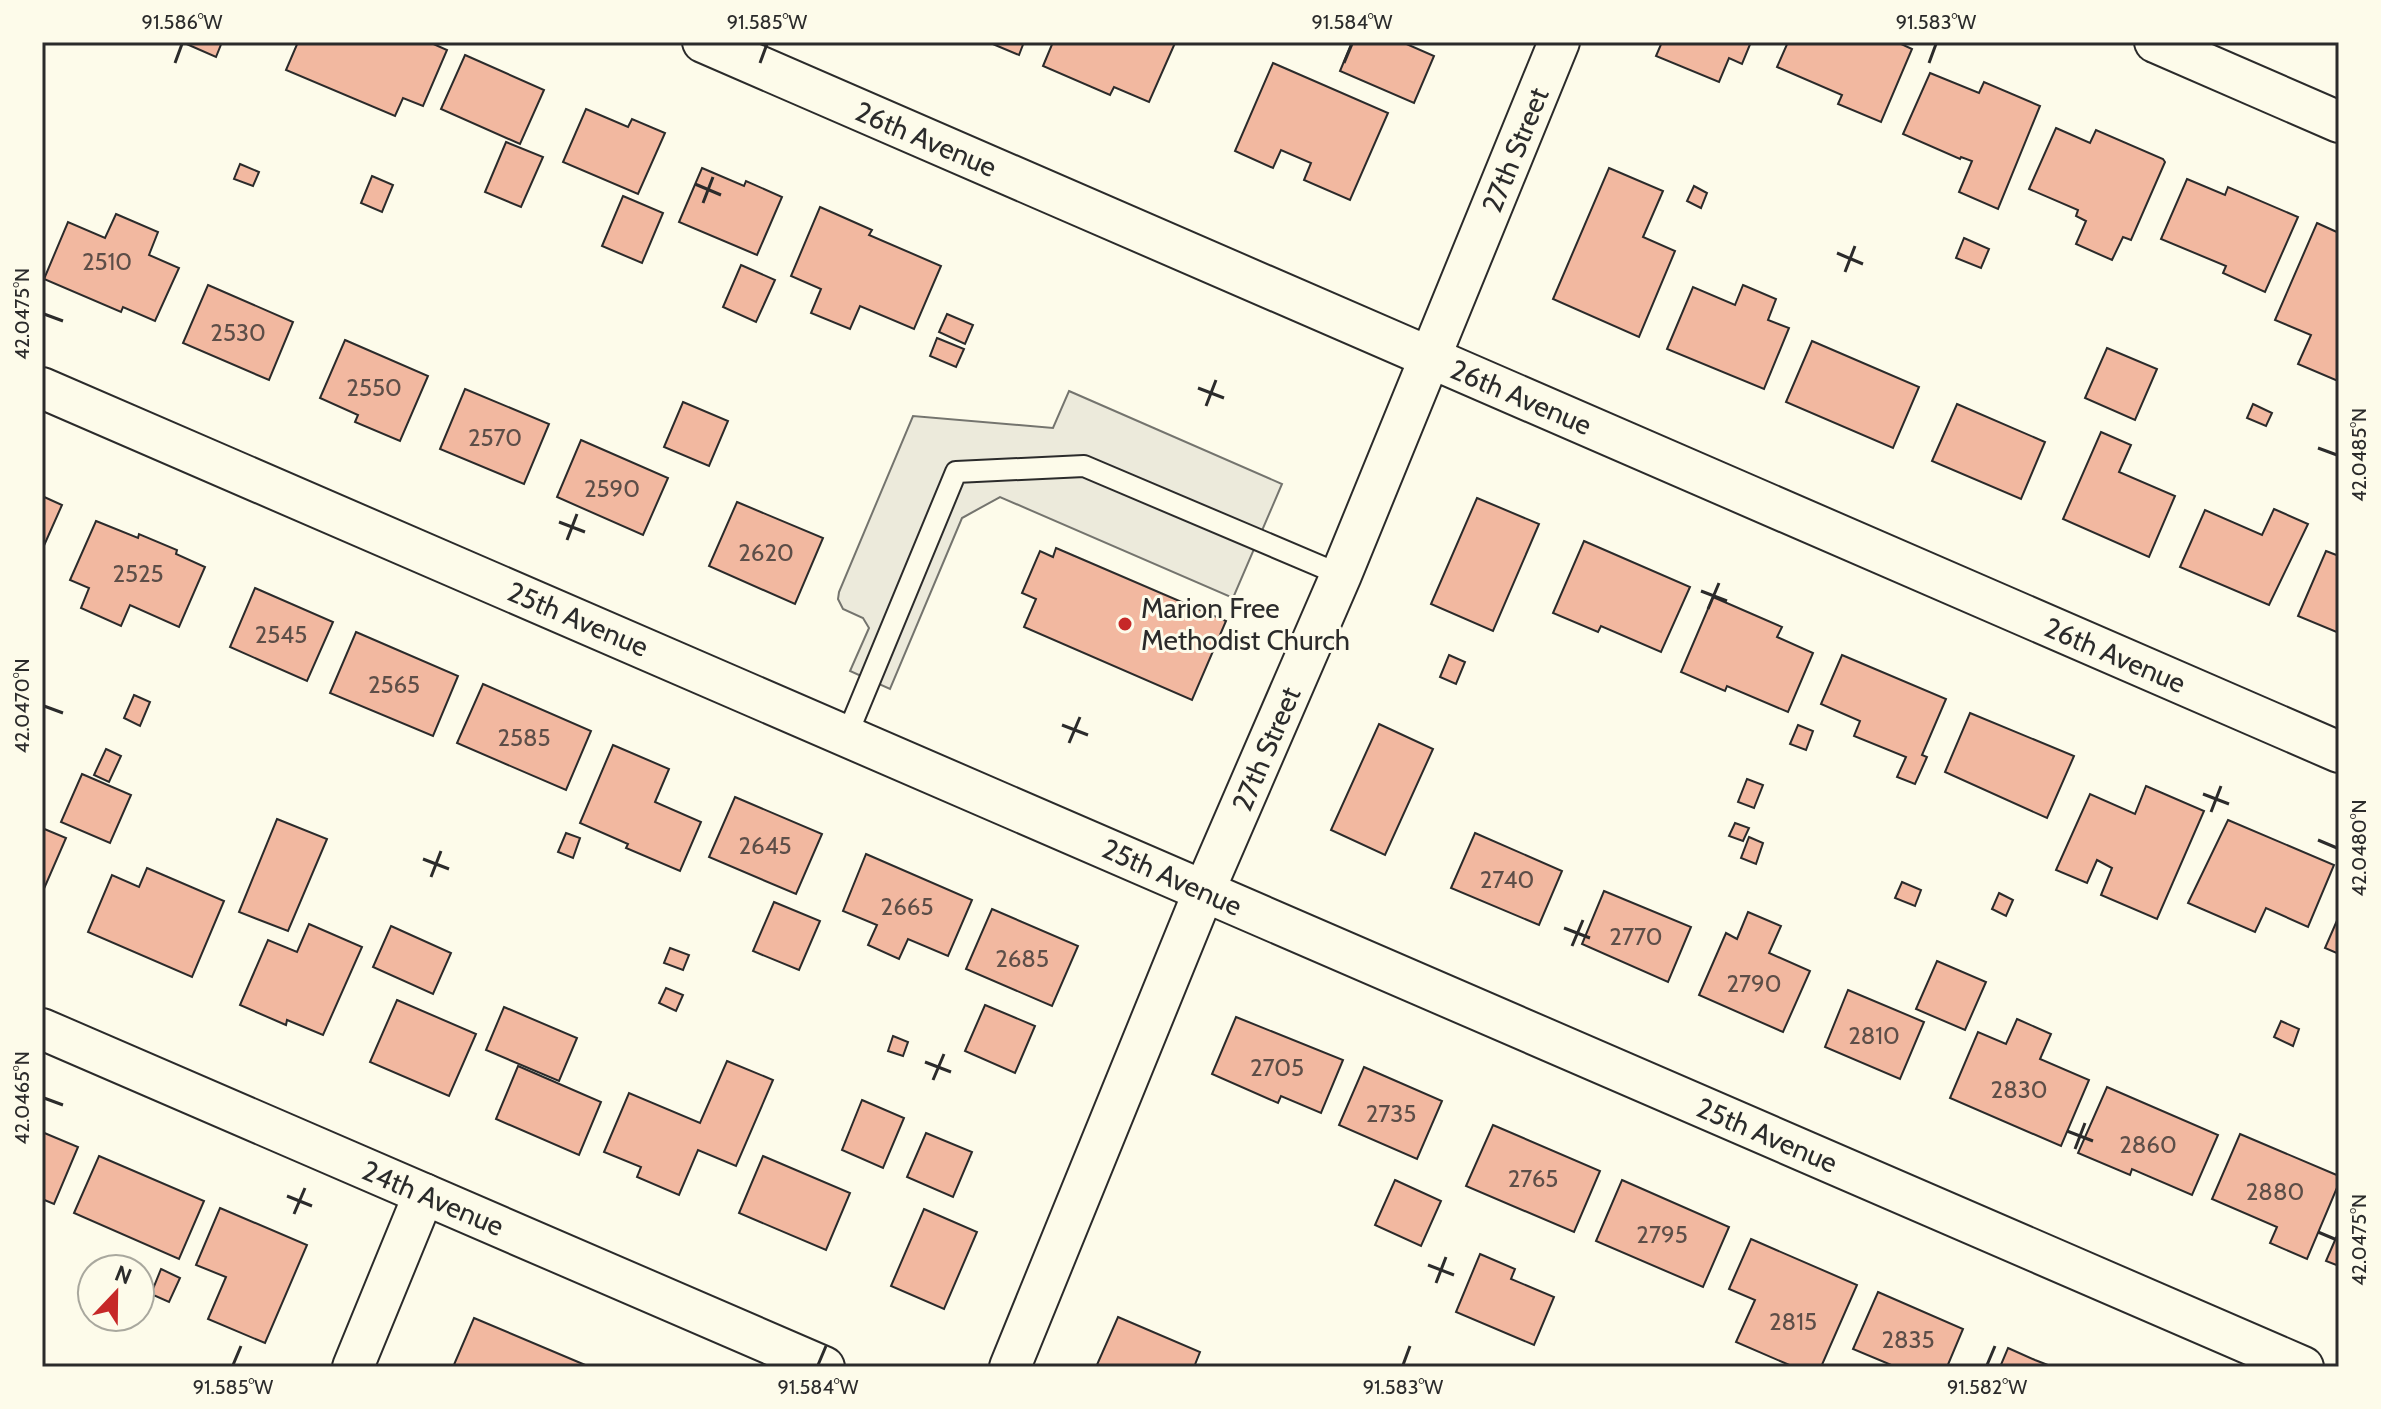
<svg xmlns="http://www.w3.org/2000/svg" width="2381" height="1409" font-family="Cabin,sans-serif">
<style>
.parking{fill:#eceadb;stroke:#74746e;stroke-width:2}
.building{fill:#f2b8a0;stroke:#2b2b2b;stroke-width:2}
.lines{fill:none;stroke-linecap:round;stroke-linejoin:round}
.lane-casing{stroke:#2b2b2b;stroke-width:24}
.street-casing{stroke:#2b2b2b;stroke-width:44}
.lane{stroke:#fdfbea;stroke-width:20}
.street{stroke:#fdfbea;stroke-width:40}
.ticks{fill:none;stroke:#2b2b2b;stroke-width:3}
.poi-dot{fill:#c62828;stroke:#fdfbea;stroke-width:3}
.labels{text-anchor:middle;dominant-baseline:central;stroke-width:6;stroke-linejoin:round;paint-order:stroke}
.number-label{font-size:24px;fill:#5d4e48}
.street-label{font-size:28px;fill:#2b2b2b;stroke:#fdfbea}
.poi-label{font-size:28px;fill:#2b2b2b;stroke:#fdfbea;text-anchor:start}
.neatline{fill:none;stroke:#2b2b2b;stroke-width:3}
.ticks-label{font-size:20px;text-anchor:middle;fill:#2b2b2b}
</style>
<rect width="100%" height="100%" fill="#fdfbea"/>
<!-- parking -->
<path class="parking" d="M1069,391L1282,484L1233,598L1000,497L962,518L890,689L850,671L869,628L863,618L843,609L838,599L839,592L913,416L1053,428Z"/>
<!-- building -->
<g class="building">
<path d="M182,42H222L216,57Z"/>
<path d="M298,42H429L447,50L423,106L403,98L395,116L286,70Z"/>
<path d="M988,42H1024L1019,55Z"/>
<path d="M1053,42H1172L1175,43L1149,102L1114,87L1110,95L1043,66Z"/>
<path d="M1352,42H1402L1434,56L1414,103L1340,71Z"/>
<path d="M1662,42H1751L1742,64L1729,58L1719,82L1656,56Z"/>
<path d="M1788,42H1897L1912,49L1881,122L1838,104L1842,95L1777,67Z"/>
<path d="M465,55L544,90L520,144L441,109Z"/>
<path d="M1273,63L1388,113L1350,200L1304,180L1311,163L1281,150L1273,168L1235,151Z"/>
<path d="M1930,73L1979,93L1984,82L2040,106L1998,209L1959,192L1972,161L1961,157L1960,159L1903,134Z"/>
<path d="M586,109L628,127L632,119L665,133L638,194L563,162Z"/>
<path d="M2056,128L2090,143L2096,130L2163,159L2165,162L2131,240L2123,237L2112,260L2076,244L2086,221L2076,216L2078,210L2029,189Z"/>
<path d="M506,142L543,157L521,207L485,192Z"/>
<path d="M240,164L259,172L253,186L234,179Z"/>
<path d="M702,168L744,186L746,181L782,197L757,255L679,222Z"/>
<path d="M1609,168L1663,191L1643,237L1675,251L1639,337L1553,299Z"/>
<path d="M372,176L393,185L382,212L361,203Z"/>
<path d="M2187,179L2225,195L2228,187L2298,217L2265,292L2223,273L2226,266L2161,239Z"/>
<path d="M1694,186L1707,193L1701,208L1687,201Z"/>
<path d="M623,196L663,213L642,263L602,246Z"/>
<path d="M820,207L872,230L869,235L941,266L914,329L860,306L850,329L811,313L821,289L791,276Z"/>
<path d="M116,214L158,232L149,255L179,268L155,321L123,307L121,312L44,279L68,222L105,238Z"/>
<path d="M2317,223L2339,233L2338,381L2298,364L2311,335L2275,320Z"/>
<path d="M1964,238L1989,249L1981,268L1956,258Z"/>
<path d="M741,265L775,280L756,322L723,307Z"/>
<path d="M208,285L293,322L269,380L183,343Z"/>
<path d="M1743,285L1776,299L1768,320L1789,328L1764,389L1667,349L1693,287L1735,305Z"/>
<path d="M947,314L973,325L965,344L939,332Z"/>
<path d="M937,338L964,349L956,367L930,356Z"/>
<path d="M345,340L428,376L400,441L355,422L358,415L320,398Z"/>
<path d="M1812,341L1919,387L1893,448L1786,402Z"/>
<path d="M2107,348L2157,369L2135,420L2085,398Z"/>
<path d="M465,389L549,424L524,484L440,449Z"/>
<path d="M683,402L728,421L709,466L664,447Z"/>
<path d="M1957,404L2045,442L2021,499L1932,461Z"/>
<path d="M2253,404L2272,413L2266,426L2247,418Z"/>
<path d="M2101,432L2131,445L2119,472L2175,496L2149,557L2063,519Z"/>
<path d="M581,440L668,478L643,535L557,497Z"/>
<path d="M42,496L62,505L42,550Z"/>
<path d="M1477,498L1539,524L1493,631L1431,604Z"/>
<path d="M737,502L823,538L795,604L709,566Z"/>
<path d="M2274,509L2308,524L2269,605L2180,567L2205,510L2262,535Z"/>
<path d="M96,521L138,538L139,534L177,550L176,554L205,567L179,627L130,605L121,626L81,608L89,588L70,580Z"/>
<path d="M1584,541L1690,587L1661,652L1601,626L1598,632L1553,613Z"/>
<path d="M1056,548L1226,621L1192,700L1024,627L1036,599L1022,593L1040,551L1053,557Z"/>
<path d="M2326,551L2339,556V633L2298,616Z"/>
<path d="M255,588L333,622L307,681L230,647Z"/>
<path d="M1713,597L1782,627L1777,637L1813,653L1788,712L1727,686L1725,691L1681,672Z"/>
<path d="M356,632L458,676L433,736L330,693Z"/>
<path d="M1449,655L1465,662L1456,684L1440,677Z"/>
<path d="M1842,655L1946,699L1922,755L1927,757L1915,784L1897,777L1906,757L1854,736L1860,721L1821,704Z"/>
<path d="M483,684L591,731L566,790L457,743Z"/>
<path d="M134,695L150,702L140,726L124,718Z"/>
<path d="M1970,713L2074,756L2047,818L1945,772Z"/>
<path d="M1379,724L1433,749L1385,855L1331,830Z"/>
<path d="M1798,725L1813,731L1806,750L1790,744Z"/>
<path d="M613,745L669,769L655,802L701,822L680,871L626,848L628,844L580,823Z"/>
<path d="M106,749L121,756L109,782L94,775Z"/>
<path d="M82,774L131,795L110,843L61,822Z"/>
<path d="M1747,779L1763,785L1754,808L1738,802Z"/>
<path d="M2146,786L2204,811L2157,919L2101,895L2112,868L2097,860L2087,883L2056,870L2090,794L2135,814Z"/>
<path d="M735,797L822,834L796,894L709,857Z"/>
<path d="M277,819L327,839L288,931L239,912Z"/>
<path d="M2228,820L2334,865L2308,927L2266,908L2255,932L2188,903Z"/>
<path d="M1735,823L1749,828L1743,841L1729,836Z"/>
<path d="M42,828L66,838L43,891L42,890Z"/>
<path d="M566,833L580,838L573,858L558,852Z"/>
<path d="M1475,833L1562,871L1539,925L1451,888Z"/>
<path d="M1749,837L1763,843L1756,864L1741,858Z"/>
<path d="M866,854L972,900L948,956L908,939L899,959L868,945L877,925L843,911Z"/>
<path d="M147,868L224,901L192,977L88,932L112,875L139,887Z"/>
<path d="M1902,882L1921,890L1915,906L1895,898Z"/>
<path d="M1604,891L1691,927L1668,982L1582,944Z"/>
<path d="M1999,893L2013,900L2006,916L1992,909Z"/>
<path d="M774,902L820,921L799,970L753,951Z"/>
<path d="M992,909L1078,946L1052,1006L966,969Z"/>
<path d="M1748,912L1781,926L1769,953L1810,971L1783,1032L1699,995L1726,933L1737,939Z"/>
<path d="M2339,916V954L2325,948Z"/>
<path d="M309,924L362,947L323,1035L287,1020L286,1025L240,1005L268,940L297,952Z"/>
<path d="M391,926L451,953L433,994L373,967Z"/>
<path d="M670,948L689,955L683,970L664,963Z"/>
<path d="M1937,961L1986,982L1965,1030L1916,1009Z"/>
<path d="M666,988L683,995L676,1011L659,1003Z"/>
<path d="M1848,990L1924,1022L1900,1079L1825,1047Z"/>
<path d="M397,1000L476,1034L449,1096L370,1062Z"/>
<path d="M985,1005L1035,1026L1015,1073L965,1051Z"/>
<path d="M504,1007L577,1038L559,1081L486,1050Z"/>
<path d="M1236,1017L1343,1060L1321,1113L1281,1096L1278,1103L1212,1074Z"/>
<path d="M2017,1019L2051,1034L2040,1059L2089,1080L2061,1146L1950,1098L1978,1032L2006,1044Z"/>
<path d="M2281,1021L2299,1029L2293,1046L2274,1037Z"/>
<path d="M893,1036L908,1042L903,1056L888,1051Z"/>
<path d="M727,1061L773,1080L736,1166L698,1150L679,1195L637,1177L641,1167L604,1152L629,1093L700,1123Z"/>
<path d="M518,1066L601,1102L579,1155L496,1119Z"/>
<path d="M1364,1067L1442,1101L1417,1159L1339,1125Z"/>
<path d="M2107,1087L2218,1135L2192,1195L2132,1169L2130,1175L2078,1153Z"/>
<path d="M862,1100L904,1118L883,1168L842,1150Z"/>
<path d="M1493,1125L1600,1171L1574,1232L1466,1186Z"/>
<path d="M42,1132L78,1147L54,1204L42,1199Z"/>
<path d="M926,1133L972,1152L953,1197L907,1177Z"/>
<path d="M2240,1134L2339,1176V1183L2307,1259L2270,1243L2277,1227L2212,1199Z"/>
<path d="M99,1156L204,1201L179,1259L74,1213Z"/>
<path d="M763,1156L850,1193L826,1250L739,1213Z"/>
<path d="M1395,1180L1441,1201L1421,1246L1375,1225Z"/>
<path d="M1622,1180L1729,1227L1703,1287L1596,1241Z"/>
<path d="M220,1208L307,1245L265,1343L208,1319L226,1277L196,1265Z"/>
<path d="M924,1209L977,1232L944,1309L891,1286Z"/>
<path d="M2339,1231V1266L2326,1261Z"/>
<path d="M1751,1239L1857,1285L1821,1367H1794L1736,1342L1755,1300L1729,1289Z"/>
<path d="M1480,1254L1515,1269L1511,1279L1554,1297L1534,1345L1456,1312Z"/>
<path d="M161,1269L180,1278L169,1302L151,1294Z"/>
<path d="M1878,1292L1963,1329L1947,1367H1896L1853,1349Z"/>
<path d="M1118,1317L1200,1352L1194,1367H1096Z"/>
<path d="M474,1318L590,1367H453Z"/>
<path d="M2008,1348L2035,1360L2053,1367H2000Z"/>
</g>
<g class="lines">
<!-- lane casing -->
<g class="lane-casing">
<path id="lane" d="M847,735L956,472L1084,466L1341,575"/>
</g>
<!-- street casing -->
<g class="street-casing">
<g id="street">
<path d="M703,42L2339,752"/>
<path d="M2155,42L2339,122"/>
<path d="M42,388L2303,1367"/>
<path d="M42,1029L824,1367"/>
<path d="M353,1367L424,1194"/>
<path d="M1010,1367L1204,891L1341,575L1559,42"/>
</g>
</g>
<!-- lane -->
<use href="#lane" class="lane"/>
<!-- street -->
<use href="#street" class="street"/>
</g>
<!-- ticks -->
<path class="ticks" d="M175,63L182,44M760,63L767,44M1344,63L1352,44M1929,63L1936,44M695,184L721,195M703,203L713,177M1837,253L1863,264M1845,272L1855,246M44,314L63,321M1198,388L1224,398M1206,406L1216,380M2318,448L2337,455M559,522L585,532M567,540L577,514M1701,591L1727,601M1708,609L1719,583M44,706L63,713M1062,725L1088,735M1069,743L1080,717M2203,794L2229,804M2211,812L2221,786M2318,840L2337,848M423,859L449,869M431,877L441,851M1564,928L1590,938M1572,946L1583,920M925,1062L951,1072M933,1080L944,1054M44,1098L63,1105M2067,1131L2093,1141M2075,1149L2085,1123M287,1196L312,1206M294,1214L305,1188M2318,1232L2337,1240M1428,1265L1454,1275M1436,1283L1446,1257M233,1365L241,1346M818,1365L826,1346M1403,1365L1410,1346M1987,1365L1995,1346"/>
<!-- markers -->
<circle class="poi-dot" cx="1125" cy="624" r="8"/>
<g class="labels">
<!-- number labels -->
<g class="number-label">
<text x="107" y="261">2510</text>
<text x="238" y="332">2530</text>
<text x="374" y="387">2550</text>
<text x="495" y="437">2570</text>
<text x="612" y="488">2590</text>
<text x="766" y="552">2620</text>
<text x="138" y="573">2525</text>
<text x="281" y="634">2545</text>
<text x="394" y="684">2565</text>
<text x="524" y="737">2585</text>
<text x="765" y="845">2645</text>
<text x="1507" y="879">2740</text>
<text x="907" y="906">2665</text>
<text x="1636" y="936">2770</text>
<text x="1022" y="958">2685</text>
<text x="1754" y="983">2790</text>
<text x="1874" y="1035">2810</text>
<text x="1277" y="1067">2705</text>
<text x="2019" y="1089">2830</text>
<text x="1391" y="1113">2735</text>
<text x="2148" y="1144">2860</text>
<text x="1533" y="1178">2765</text>
<text x="2275" y="1191">2880</text>
<text x="1662" y="1234">2795</text>
<text x="1793" y="1321">2815</text>
<text x="1908" y="1339">2835</text>
</g>
<!-- street labels -->
<g class="street-label">
<text transform="translate(926 139) rotate(23)">26th Avenue</text>
<text transform="translate(1515 150) rotate(-68)">27th Street</text>
<text transform="translate(1521 397) rotate(23)">26th Avenue</text>
<text transform="translate(578 619) rotate(23)">25th Avenue</text>
<text transform="translate(2115 655) rotate(23)">26th Avenue</text>
<text transform="translate(1266 749) rotate(-67)">27th Street</text>
<text transform="translate(1172 877) rotate(24)">25th Avenue</text>
<text transform="translate(1767 1135) rotate(23)">25th Avenue</text>
<text transform="translate(433 1198) rotate(23)">24th Avenue</text>
</g>
<!-- poi labels -->
<g class="poi-label">
<text x="1141" y="608">Marion Free<tspan x="1141" dy="32">Methodist Church</tspan></text>
</g>
</g>
<!-- border -->
<rect width="2381" height="1409" fill="none" stroke="#fdfbea" stroke-width="88"/>
<!-- north arrow -->
<g transform="translate(116 1293) rotate(22)"><circle r="38" fill="#fdfbea" stroke="#a9a89e" stroke-width="2"/>
<path d="M0-6L14 30L0 20L-14 30Z" fill="#c62828"/>
<text y="-12" font-size="22" font-weight="bold" text-anchor="middle" fill="#2b2b2b">N</text>
</g>
<rect x="44" y="44" width="2293" height="1321" class="neatline"/>
<g class="ticks-label">
<text x="182" y="29">91.586°W</text>
<text x="767" y="29">91.585°W</text>
<text x="1352" y="29">91.584°W</text>
<text x="1936" y="29">91.583°W</text>
<text transform="translate(22 314) rotate(-90)" y="7">42.0475°N</text>
<text transform="translate(2359 455) rotate(-90)" y="7">42.0485°N</text>
<text transform="translate(22 706) rotate(-90)" y="7">42.0470°N</text>
<text transform="translate(2359 848) rotate(-90)" y="7">42.0480°N</text>
<text transform="translate(22 1098) rotate(-90)" y="7">42.0465°N</text>
<text transform="translate(2359 1240) rotate(-90)" y="7">42.0475°N</text>
<text x="233" y="1394">91.585°W</text>
<text x="818" y="1394">91.584°W</text>
<text x="1403" y="1394">91.583°W</text>
<text x="1987" y="1394">91.582°W</text>
</g>
</svg>
